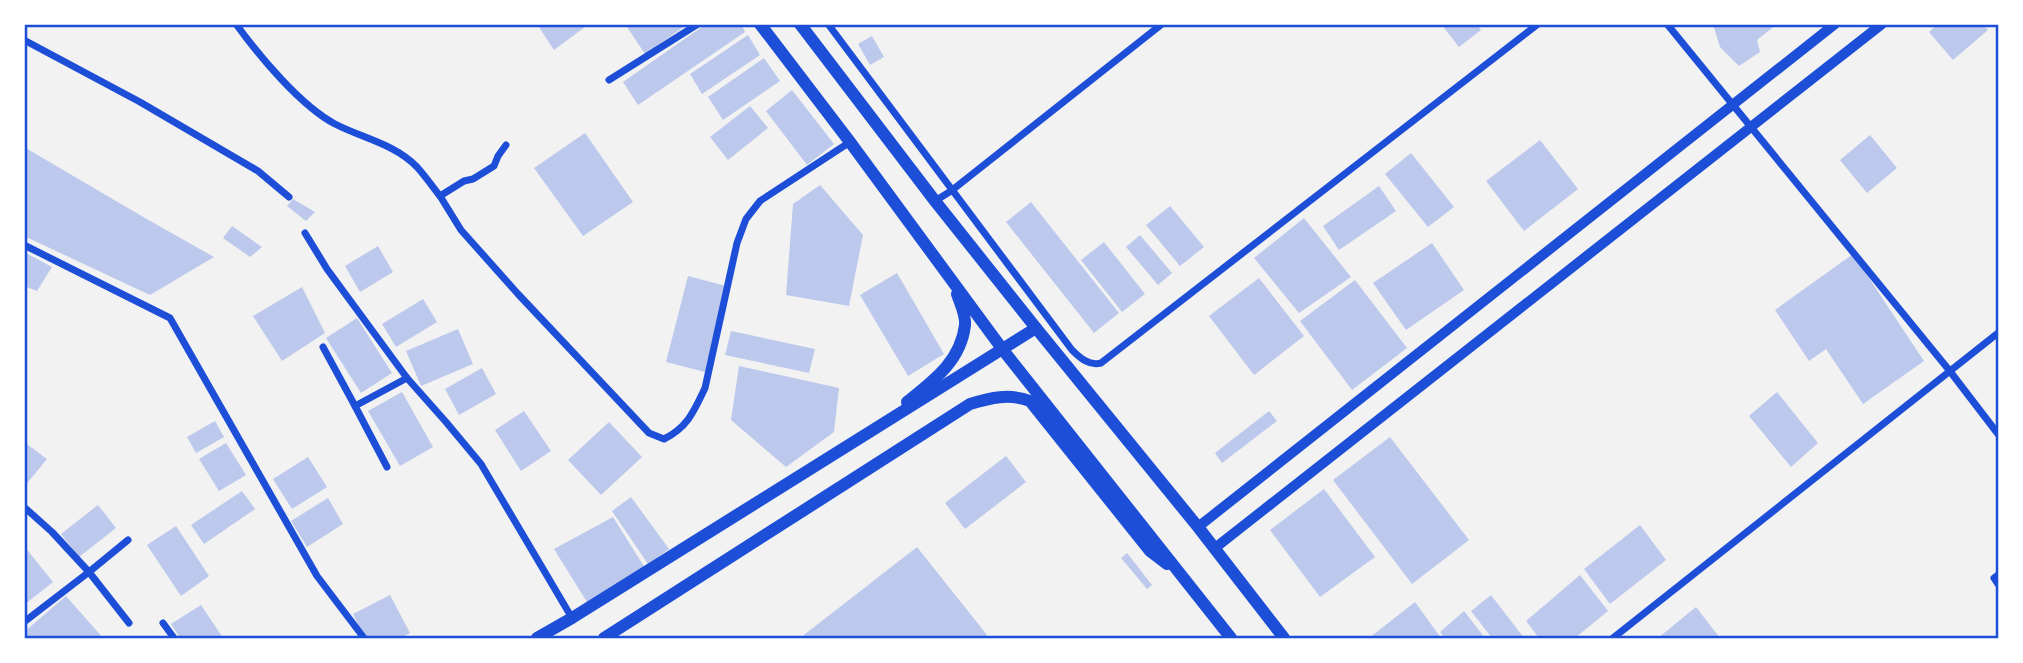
<svg xmlns="http://www.w3.org/2000/svg" width="2023" height="663" font-family="Montserrat,sans-serif">
<style>
.building{fill:#bdc9ec}
.lines{fill:none;stroke-linecap:round;stroke-linejoin:round}
.minor{stroke:#1d4ed8;stroke-width:7}
.secondary{stroke:#1d4ed8;stroke-width:10}
.trunk{stroke:#1d4ed8;stroke-width:12}
.neatline{fill:none;stroke:#1d4ed8;stroke-width:2.5}
</style>
<rect width="100%" height="100%" fill="#f2f2f2"/>
<!-- building -->
<g class="building">
<path d="M537,24H589L554,50Z"/>
<path d="M625,24H688L645,54Z"/>
<path d="M706,24H741L745,32L638,105L623,82Z"/>
<path d="M1441,24H1477L1481,30L1459,47Z"/>
<path d="M1713,24H1777L1757,40L1760,52L1739,66L1720,47Z"/>
<path d="M1938,24H1983L1988,30L1953,60L1929,32Z"/>
<path d="M748,35L760,55L702,94L690,74Z"/>
<path d="M872,36L884,57L870,65L858,44Z"/>
<path d="M764,58L780,81L723,120L708,97Z"/>
<path d="M792,90L834,144L807,165L766,111Z"/>
<path d="M750,106L768,128L728,160L710,137Z"/>
<path d="M585,133L633,202L583,236L534,168Z"/>
<path d="M1870,135L1897,168L1867,193L1840,160Z"/>
<path d="M1540,140L1578,189L1524,231L1486,181Z"/>
<path d="M24,147L145,218L214,257L150,295L24,236Z"/>
<path d="M1411,153L1454,207L1428,227L1385,174Z"/>
<path d="M820,185L863,235L849,306L786,295L793,204Z"/>
<path d="M1379,186L1396,211L1339,250L1323,226Z"/>
<path d="M293,199L315,212L306,221L287,206Z"/>
<path d="M1031,202L1119,313L1094,333L1006,222Z"/>
<path d="M1170,206L1204,247L1180,266L1146,225Z"/>
<path d="M1304,218L1351,277L1299,313L1254,258Z"/>
<path d="M232,226L262,247L250,257L223,238Z"/>
<path d="M1140,235L1172,273L1158,285L1126,247Z"/>
<path d="M1104,242L1145,294L1122,312L1081,260Z"/>
<path d="M1432,243L1464,290L1406,330L1373,283Z"/>
<path d="M378,246L393,272L360,292L345,266Z"/>
<path d="M24,252L52,267L37,291L24,286Z"/>
<path d="M1853,254L1924,361L1863,404L1826,349L1809,361L1775,310Z"/>
<path d="M897,273L944,354L908,376L860,295Z"/>
<path d="M688,276L726,286L705,372L666,362Z"/>
<path d="M1259,278L1304,336L1254,375L1209,316Z"/>
<path d="M1355,280L1407,348L1352,390L1300,321Z"/>
<path d="M302,287L325,333L282,361L253,316Z"/>
<path d="M423,299L437,322L396,347L382,324Z"/>
<path d="M357,318L392,373L361,393L326,338Z"/>
<path d="M458,329L473,364L421,386L406,351Z"/>
<path d="M731,331L815,349L809,373L725,355Z"/>
<path d="M739,366L839,388L834,432L786,467L731,420Z"/>
<path d="M482,368L496,394L459,415L445,389Z"/>
<path d="M402,392L433,447L400,466L368,411Z"/>
<path d="M1777,392L1818,443L1791,467L1749,416Z"/>
<path d="M524,411L551,451L521,471L495,430Z"/>
<path d="M1269,411L1277,421L1222,463L1215,453Z"/>
<path d="M215,421L224,437L196,453L187,437Z"/>
<path d="M609,422L642,457L601,495L568,460Z"/>
<path d="M1390,437L1469,540L1412,584L1333,480Z"/>
<path d="M24,442L47,459L24,487Z"/>
<path d="M226,443L246,475L219,491L199,459Z"/>
<path d="M1006,456L1026,482L965,529L945,503Z"/>
<path d="M308,457L327,487L292,509L273,479Z"/>
<path d="M1324,489L1375,557L1320,597L1270,530Z"/>
<path d="M242,491L255,509L204,544L191,525Z"/>
<path d="M631,497L669,549L648,564L612,511Z"/>
<path d="M328,498L343,524L307,547L291,521Z"/>
<path d="M98,505L116,528L79,557L61,534Z"/>
<path d="M613,517L645,568L587,602L554,549Z"/>
<path d="M1640,525L1666,560L1610,604L1584,569Z"/>
<path d="M176,526L209,576L181,596L147,545Z"/>
<path d="M24,546L53,582L24,605Z"/>
<path d="M917,547L987,635L984,638H800Z"/>
<path d="M1127,553L1152,585L1147,589L1121,558Z"/>
<path d="M1580,575L1608,611L1575,638H1539L1526,621Z"/>
<path d="M390,595L410,633L400,638H365L353,614Z"/>
<path d="M1491,595L1524,638H1492L1471,611Z"/>
<path d="M66,596L103,638H24V632Z"/>
<path d="M1415,602L1441,638H1369Z"/>
<path d="M201,605L223,638H180L171,624Z"/>
<path d="M1696,607L1720,638H1658Z"/>
<path d="M1464,611L1485,638H1445L1440,632Z"/>
</g>
<g class="lines">
<!-- minor -->
<g class="minor">
<path d="M236,24C259,56 301,106 335,124C362,138 395,144 417,167C425,176 433,187 440,196"/>
<path d="M828,24L1072,350C1080,358 1089,366 1101,363L1538,24"/>
<path d="M1667,24L1949,370L1998,434"/>
<path d="M24,40L140,102L258,171L289,197"/>
<path d="M609,80L698,24"/>
<path d="M506,145L498,156L494,166L473,179L464,181L440,196L461,230L518,294L649,433L664,439C688,427 694,411 705,388L737,243L746,219L760,201L850,142"/>
<path d="M935,201L951,191L1162,24"/>
<path d="M305,233L327,269L407,378L446,422L481,464L572,618"/>
<path d="M24,245L170,318L317,576L364,638"/>
<path d="M323,347L355,406"/>
<path d="M387,467L355,406L407,378"/>
<path d="M24,507L52,532L89,572L24,622"/>
<path d="M128,540L89,572L129,623"/>
<path d="M1998,575L1994,578L1998,584"/>
<path d="M163,623L174,638"/>
<path d="M1613,638L1998,333"/>
</g>
<!-- secondary -->
<g class="secondary">
<path d="M1198,527L1835,24"/>
<path d="M1215,548L1882,24"/>
</g>
<!-- trunk -->
<g class="trunk">
<path d="M760,24L850,142L1003,350L1231,638"/>
<path d="M800,24L935,201L1036,328L1198,527L1284,638"/>
<path d="M907,402C933,381 961,361 965,325C966,315 960,303 957,294"/>
<path d="M537,638L572,618L1036,328"/>
<path d="M604,638L970,404C990,398 1009,393 1030,401L1150,551L1167,564"/>
</g>
</g>
<!-- border -->
<rect width="2023" height="663" fill="none" stroke="#ffffff" stroke-width="52"/>
<rect x="26" y="26" width="1971" height="611" class="neatline"/>
</svg>
